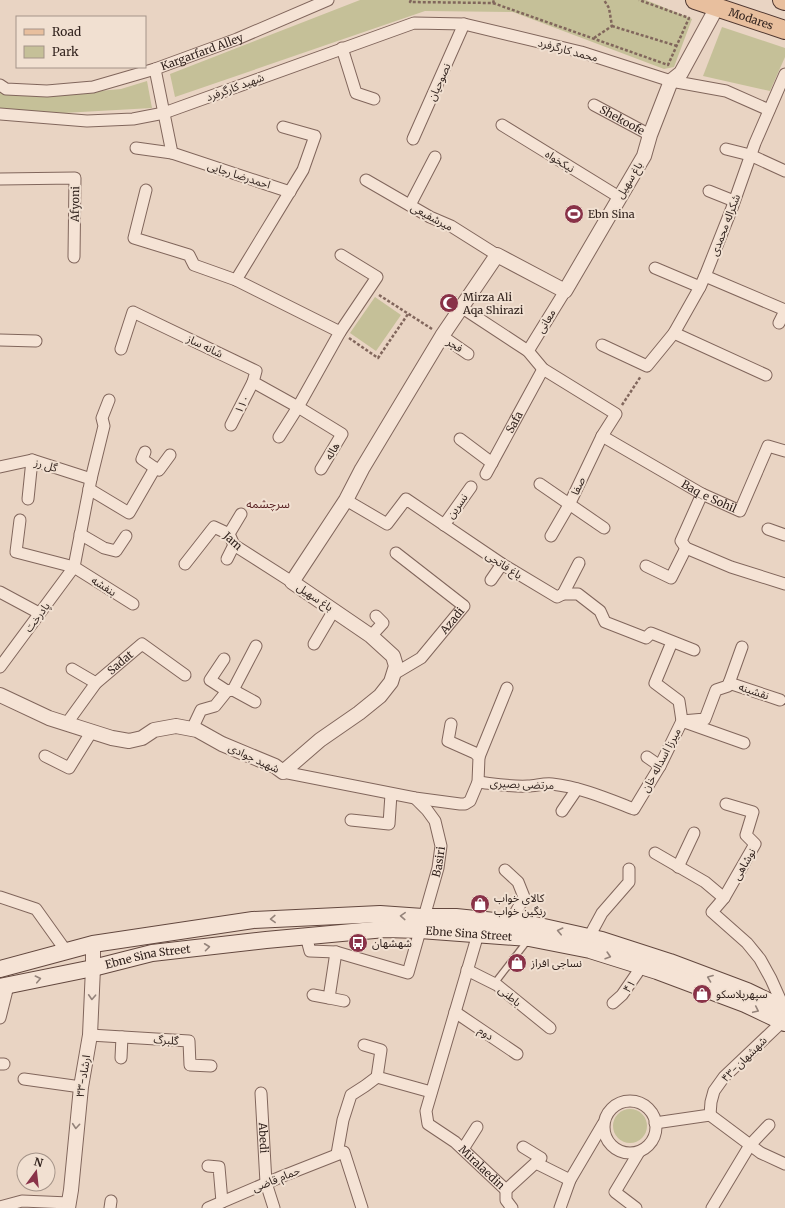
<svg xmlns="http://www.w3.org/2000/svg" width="785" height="1208" font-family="Merriweather,'Noto Sans Arabic',serif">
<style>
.green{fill:#c5c098}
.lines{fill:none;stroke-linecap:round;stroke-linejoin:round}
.service-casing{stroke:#81665c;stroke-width:8}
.minor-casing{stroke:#81665c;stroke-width:13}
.tertiary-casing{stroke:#81665c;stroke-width:16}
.secondary-casing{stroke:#63483f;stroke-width:18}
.primary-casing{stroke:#4f3730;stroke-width:20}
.path{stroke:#81665c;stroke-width:2.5;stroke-dasharray:3 2;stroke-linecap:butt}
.service{stroke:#f5e3d5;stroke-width:5.5}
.minor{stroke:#f5e3d5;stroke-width:11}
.tertiary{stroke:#f5e3d5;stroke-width:14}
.secondary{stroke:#f5e3d5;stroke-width:16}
.primary{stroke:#e8bf9e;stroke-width:18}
.oneway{stroke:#94837a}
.labels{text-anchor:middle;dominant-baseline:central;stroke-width:4;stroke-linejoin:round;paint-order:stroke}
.street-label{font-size:11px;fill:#32231e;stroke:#f1e0d1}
.poi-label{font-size:11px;fill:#32231e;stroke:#f1e0d1;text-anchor:start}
.neighbourhood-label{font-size:12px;fill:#5a2224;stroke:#f1e0d1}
</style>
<rect width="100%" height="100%" fill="#e9d4c3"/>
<!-- green -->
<g class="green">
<path d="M360,0H646L692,19L674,67L664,69L513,12L425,11L175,97L170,74Z"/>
<path d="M722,27L785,48V57L770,91L703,76Z"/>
<path d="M147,81L152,108L63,113L0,109V90L8,95H55L121,89Z"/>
<path d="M375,297L401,315L376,351L350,333Z"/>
<circle cx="630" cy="1126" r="17"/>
</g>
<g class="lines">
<!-- service casing -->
<g class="service-casing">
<path id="service" d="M494,984L528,940"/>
</g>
<!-- minor casing -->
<g class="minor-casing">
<g id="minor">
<path d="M342,48L356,93L374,99"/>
<path d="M155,69L172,153L290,192"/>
<path id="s1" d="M0,85L6,89L47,91L93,87L155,69L237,39L328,0"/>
<path id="s2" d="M594,105L650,135"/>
<path d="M0,114L87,121L133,119L164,113L414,23L464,24L581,52L671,81L726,91L769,110"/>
<path d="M502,125L619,197"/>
<path d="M413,139L464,24"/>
<path d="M136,148L172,153"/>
<path d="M726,149L750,155L785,171"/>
<path d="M0,179L75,178L74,257"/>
<path d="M366,180L430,217L451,226L497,255"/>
<path d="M146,190L134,238L189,255L194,265L236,280L340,332"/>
<path d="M709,191L734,201"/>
<path d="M410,205L435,157"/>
<path d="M655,268L700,287"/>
<path d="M705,276L785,310"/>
<path d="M236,280L303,170L315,136L283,127"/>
<path d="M461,307L528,351L543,369L616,414L602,436L569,505L551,536"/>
<path d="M779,323L785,311"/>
<path d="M674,333L766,375"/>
<path d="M442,336L468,354"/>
<path d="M0,340L36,341"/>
<path d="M602,345L647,366L674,333L700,287L705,276L732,208L755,143L785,74"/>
<path d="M121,349L133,312L256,371L253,382L298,407L342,434L321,469"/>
<path d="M528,351L565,291"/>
<path d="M231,425L253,382"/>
<path id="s3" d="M602,436L702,494L740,511L768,446L785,451"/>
<path d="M279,437L298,407L340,332L377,277L341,255"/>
<path d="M460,439L492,463"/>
<path d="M145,452L142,459L155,468"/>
<path d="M0,467L32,460L91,479"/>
<path id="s4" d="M486,474L543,369"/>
<path d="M540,484L604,528"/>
<path d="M89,489L129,513L155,468L159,470L170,455"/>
<path d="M702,494L681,541L686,548L731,567L785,584"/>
<path d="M28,499L32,460"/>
<path d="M346,500L387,524L406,499L502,564L557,597L563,594H578L600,611L605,622L646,638L651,633L694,650"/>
<path d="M20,520L16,552L74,567L133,604"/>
<path d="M444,525L471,487"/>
<path d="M768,529L785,535"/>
<path d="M80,534L104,548L116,551L126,536"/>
<path d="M229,534L241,514"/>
<path d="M227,559L234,545"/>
<path d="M185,564L214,527L229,534L234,545L292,582"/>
<path d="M646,566L671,578L686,548"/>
<path d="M491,580L502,564"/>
<path d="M0,592L39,613"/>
<path d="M563,594L579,563"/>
<path d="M371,636L383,623L376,616"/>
<path d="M672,642L655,683L679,701L682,721L744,743"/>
<path d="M314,644L334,610"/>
<path d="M224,659L210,680L227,691"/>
<path d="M0,667L74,567L91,479L104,426L102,418L109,400"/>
<path d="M72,669L96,683"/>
<path id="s5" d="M394,674L421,658L464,606L396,553"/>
<path d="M729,683L780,700"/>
<path d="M233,690L255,702"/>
<path id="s6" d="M67,723L96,683L142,644L185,675"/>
<path d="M192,729L201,710L215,706L227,691L233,690L256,646"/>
<path d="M45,756L69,768L92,731"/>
<path d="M479,757L507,688"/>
<path d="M647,757L660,766"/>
<path d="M283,772L415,798L460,804H465L470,801L478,782L479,757L475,753L448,741L451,724"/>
<path d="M478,782C495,784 511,787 528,786C535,786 544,783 552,784C580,787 608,799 634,809L660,766L682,721L705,719L716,690L728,686L742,647"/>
<path d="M562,811L577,789"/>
<path d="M351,820L389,824L391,794"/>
<path d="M655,853L705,882L724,898"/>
<path d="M678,867L694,833"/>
<path d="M505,870L518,882L524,897L510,923"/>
<path d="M0,897L36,909L66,951"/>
<path id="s7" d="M478,934L426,1111L428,1124L455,1142L506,1190L541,1158L523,1147"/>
<path id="s8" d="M306,936L310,951L336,952L408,973L438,868L441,846L435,821L427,810L415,798"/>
<path d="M589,937L602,913L629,882V869"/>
<path d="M467,970L497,985L550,1028"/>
<path d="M313,995L329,998L336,952"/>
<path d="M329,998L344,1001"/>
<path d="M613,1003L622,995L642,966"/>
<path d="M455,1012L517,1054"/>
<path d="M0,1018L8,986"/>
<path d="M90,1035L189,1041L190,1065L211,1066"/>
<path d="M364,1045L381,1050L377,1077"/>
<path d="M121,1058L122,1037"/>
<path d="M0,1064H4"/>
<path d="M377,1077L431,1092"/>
<path d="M24,1079L81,1087"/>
<path id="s9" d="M261,1093L266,1183L274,1208"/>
<circle cx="630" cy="1127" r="26"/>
<path d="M710,1115L761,1153L785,1164"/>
<path d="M655,1123L710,1115L711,1102L714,1091L724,1077L782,1022L784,1008L771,979L760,959L747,943L712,912L724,898L755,844L746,835L753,812L726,804"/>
<path d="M463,1149L477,1127"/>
<path d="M337,1154L343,1120L351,1095L365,1086L377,1077"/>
<path d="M536,1163L570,1180"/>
<path d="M208,1166L219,1167L222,1202"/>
<path d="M506,1190V1200L512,1208"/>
<path d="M0,1207L22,1201L69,1203"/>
<path d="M110,1208L111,1201"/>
<path d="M208,1208L283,1176L344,1152L362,1208"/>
<path d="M560,1208L570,1180L603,1124"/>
<path d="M636,1208L615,1192L639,1152"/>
<path d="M712,1208L750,1145L769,1125"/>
</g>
</g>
<!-- tertiary casing -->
<g class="tertiary-casing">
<g id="tertiary">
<path d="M0,695L49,718L112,738L129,741L142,738L154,730L176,726L197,730L222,744L275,766L283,772L320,740L359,713L380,696L391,682L396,666L393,656L371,636L292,582L346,500L362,469L442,336L497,255L565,291L644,156L650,135L671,81L681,73L717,7"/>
<path d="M68,1208L71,1190L81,1087L90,1035L93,968V944"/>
</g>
</g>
<!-- secondary casing -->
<g class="secondary-casing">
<g id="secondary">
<path d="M0,969L93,944L253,920L380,914L423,917H456L535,925L602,940L670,962L747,991L785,1009"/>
<path id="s10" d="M0,987L93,968L152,953L266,940L385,929L420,930L529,938L590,950L657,971L745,1004L785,1023"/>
</g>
</g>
<!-- primary casing -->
<g class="primary-casing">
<g id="primary">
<path id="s11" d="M695,0L785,30"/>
<path d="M782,0L785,1"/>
</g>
</g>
<!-- path -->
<g class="path">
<path d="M411,0L410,2L493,3L494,0"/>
<path d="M493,3L668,65L689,18L639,0"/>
<path d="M612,26L677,46"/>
<path d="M594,38L612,26L609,8L604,0"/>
<path d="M379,295L432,329"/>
<path d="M349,338L378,358L408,314"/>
<path d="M622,405L641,376"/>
</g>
<!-- service -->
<use href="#service" class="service"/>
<!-- minor -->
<use href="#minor" class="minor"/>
<!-- tertiary -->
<use href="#tertiary" class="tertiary"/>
<!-- secondary -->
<use href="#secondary" class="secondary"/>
<!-- primary -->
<use href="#primary" class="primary"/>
</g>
<!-- one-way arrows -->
<defs><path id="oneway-chevron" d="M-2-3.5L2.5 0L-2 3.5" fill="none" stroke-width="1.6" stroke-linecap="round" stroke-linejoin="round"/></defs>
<g class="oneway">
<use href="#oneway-chevron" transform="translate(403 916) rotate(-177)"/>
<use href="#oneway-chevron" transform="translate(273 919) rotate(178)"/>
<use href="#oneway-chevron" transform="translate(560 931) rotate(-167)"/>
<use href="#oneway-chevron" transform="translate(207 947) rotate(-7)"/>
<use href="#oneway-chevron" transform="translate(608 956) rotate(17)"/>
<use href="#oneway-chevron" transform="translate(710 978) rotate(-159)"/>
<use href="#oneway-chevron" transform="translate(38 979) rotate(-12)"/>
<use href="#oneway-chevron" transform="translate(92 997) rotate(93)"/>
<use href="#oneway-chevron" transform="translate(756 1010) rotate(25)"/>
<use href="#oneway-chevron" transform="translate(76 1126) rotate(95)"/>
</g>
<!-- icons -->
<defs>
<g id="stadium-disc" transform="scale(1)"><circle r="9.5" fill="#893248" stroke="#f1e0d1"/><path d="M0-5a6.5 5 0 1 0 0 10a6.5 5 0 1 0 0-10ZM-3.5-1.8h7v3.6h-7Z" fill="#fff"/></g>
<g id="mosque-disc" transform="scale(1)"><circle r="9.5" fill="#893248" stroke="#f1e0d1"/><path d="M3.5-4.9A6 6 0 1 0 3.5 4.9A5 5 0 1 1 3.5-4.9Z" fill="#fff"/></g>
<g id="shop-disc" transform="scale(1)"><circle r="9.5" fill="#893248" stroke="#f1e0d1"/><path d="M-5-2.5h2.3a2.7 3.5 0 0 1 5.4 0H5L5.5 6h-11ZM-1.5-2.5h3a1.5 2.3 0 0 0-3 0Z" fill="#fff"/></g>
<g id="bus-disc" transform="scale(1)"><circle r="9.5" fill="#893248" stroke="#f1e0d1"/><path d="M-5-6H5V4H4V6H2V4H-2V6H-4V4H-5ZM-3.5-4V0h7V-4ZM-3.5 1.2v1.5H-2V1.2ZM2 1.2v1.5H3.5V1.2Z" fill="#fff"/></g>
</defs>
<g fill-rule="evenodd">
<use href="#stadium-disc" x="574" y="214"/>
<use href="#mosque-disc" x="449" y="303"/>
<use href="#shop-disc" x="480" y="904"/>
<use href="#bus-disc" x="358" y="943"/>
<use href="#shop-disc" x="517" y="963"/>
<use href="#shop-disc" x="702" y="994"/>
</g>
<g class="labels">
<!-- street labels -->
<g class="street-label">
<text stroke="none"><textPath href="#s11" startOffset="59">Modares</textPath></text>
<text transform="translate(568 50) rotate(15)">محمد کارگرفرد</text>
<text stroke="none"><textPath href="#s1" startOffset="209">Kargarfard Alley</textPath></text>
<text transform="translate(439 82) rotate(-66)">نصوحیان</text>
<text transform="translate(235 87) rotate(-20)">شهید کارگرفرد</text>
<text stroke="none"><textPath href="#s2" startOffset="32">Shekoofe</textPath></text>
<text transform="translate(560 161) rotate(32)">نیکخواه</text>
<text transform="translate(239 175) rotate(18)">احمدرضا رجایی</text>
<text transform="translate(629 180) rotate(-59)">باغ سهیل</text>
<text transform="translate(75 204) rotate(-89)">Afyoni</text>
<text transform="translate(432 217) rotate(28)">میرشفیعی</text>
<text transform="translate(725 225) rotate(-69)">شکراله محمدی</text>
<text transform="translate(546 321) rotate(-59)">معانی</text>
<text transform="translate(455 345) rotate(34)">فجر</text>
<text transform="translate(205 346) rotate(26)">شانه ساز</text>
<text transform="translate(242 404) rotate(-62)">۱۱۰</text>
<text stroke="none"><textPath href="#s4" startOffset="59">Safa</textPath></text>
<text transform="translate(332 451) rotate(-60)">هاله</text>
<text transform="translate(46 465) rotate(16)">گل رز</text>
<text transform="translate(578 486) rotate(-65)">صفا</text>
<text stroke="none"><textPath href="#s3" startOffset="123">Baq_e Sohil</textPath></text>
<text transform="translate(457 506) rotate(-55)">نسرین</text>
<text transform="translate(233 541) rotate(42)">Jam</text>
<text transform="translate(504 565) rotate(33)">باغ فاتحی</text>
<text transform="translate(104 586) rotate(32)">بنفشه</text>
<text transform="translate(315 597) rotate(34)">باغ سهیل</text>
<text transform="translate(37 617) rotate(-53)">پادرخت</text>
<text stroke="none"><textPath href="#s5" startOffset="80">Azadi</textPath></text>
<text stroke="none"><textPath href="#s6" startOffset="81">Sadat</textPath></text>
<text transform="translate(754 691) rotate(19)">نقشینه</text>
<text transform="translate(254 758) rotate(25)">شهید جوادی</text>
<text transform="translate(661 760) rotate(-62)">میرزا اسداله خان</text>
<text transform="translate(522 784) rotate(2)">مرتضی بصیری</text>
<text stroke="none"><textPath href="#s8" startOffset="232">Basiri</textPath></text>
<text transform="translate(744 864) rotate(-60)">نوشاهی</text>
<text stroke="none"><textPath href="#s10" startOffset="474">Ebne Sina Street</textPath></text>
<text stroke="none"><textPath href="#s10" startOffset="151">Ebne Sina Street</textPath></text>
<text transform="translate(629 986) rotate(-56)">۴۱</text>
<text transform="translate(510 996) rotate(39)">باطنی</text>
<text transform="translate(486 1033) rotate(34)">دوم</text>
<text transform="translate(166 1040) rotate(4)">گلبرگ</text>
<text transform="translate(744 1059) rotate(-45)">۴۳-شهشهان</text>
<text transform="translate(83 1076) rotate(-81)">۳۳-ارشاد</text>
<text stroke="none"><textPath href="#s9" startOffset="45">Abedi</textPath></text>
<text stroke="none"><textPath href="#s7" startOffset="267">Miralaedin</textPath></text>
<text transform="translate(276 1179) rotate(-22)">حمام قاضی</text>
</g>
<!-- poi labels -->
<g class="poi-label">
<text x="588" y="214">Ebn Sina</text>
<text x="463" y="297">Mirza Ali<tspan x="463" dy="13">Aqa Shirazi</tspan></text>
<text x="494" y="898">کالای خواب<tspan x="494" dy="13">رنگین خواب</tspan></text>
<text x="372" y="943">شهشهان</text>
<text x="531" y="963">نساجی افراز</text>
<text x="716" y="994">سپهرپلاسکو</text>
</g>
<!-- neighbourhood labels -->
<g class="neighbourhood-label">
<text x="268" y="503">سرچشمه</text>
</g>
</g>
<!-- legend -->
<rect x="16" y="16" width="130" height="52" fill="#f1e0d1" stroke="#a59489"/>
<rect x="24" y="29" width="20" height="6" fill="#e8bf9e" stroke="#a59489"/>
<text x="52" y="36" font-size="12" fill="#32231e">Road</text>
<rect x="24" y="46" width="20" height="12" fill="#c5c098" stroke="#a59489"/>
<text x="52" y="56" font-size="12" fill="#32231e">Park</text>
<!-- north arrow -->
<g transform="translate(36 1172) rotate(15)"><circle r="19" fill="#f1e0d1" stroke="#a59489"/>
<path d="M0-3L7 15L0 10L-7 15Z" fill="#893248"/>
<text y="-6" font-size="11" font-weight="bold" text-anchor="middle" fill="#32231e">N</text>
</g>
</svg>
